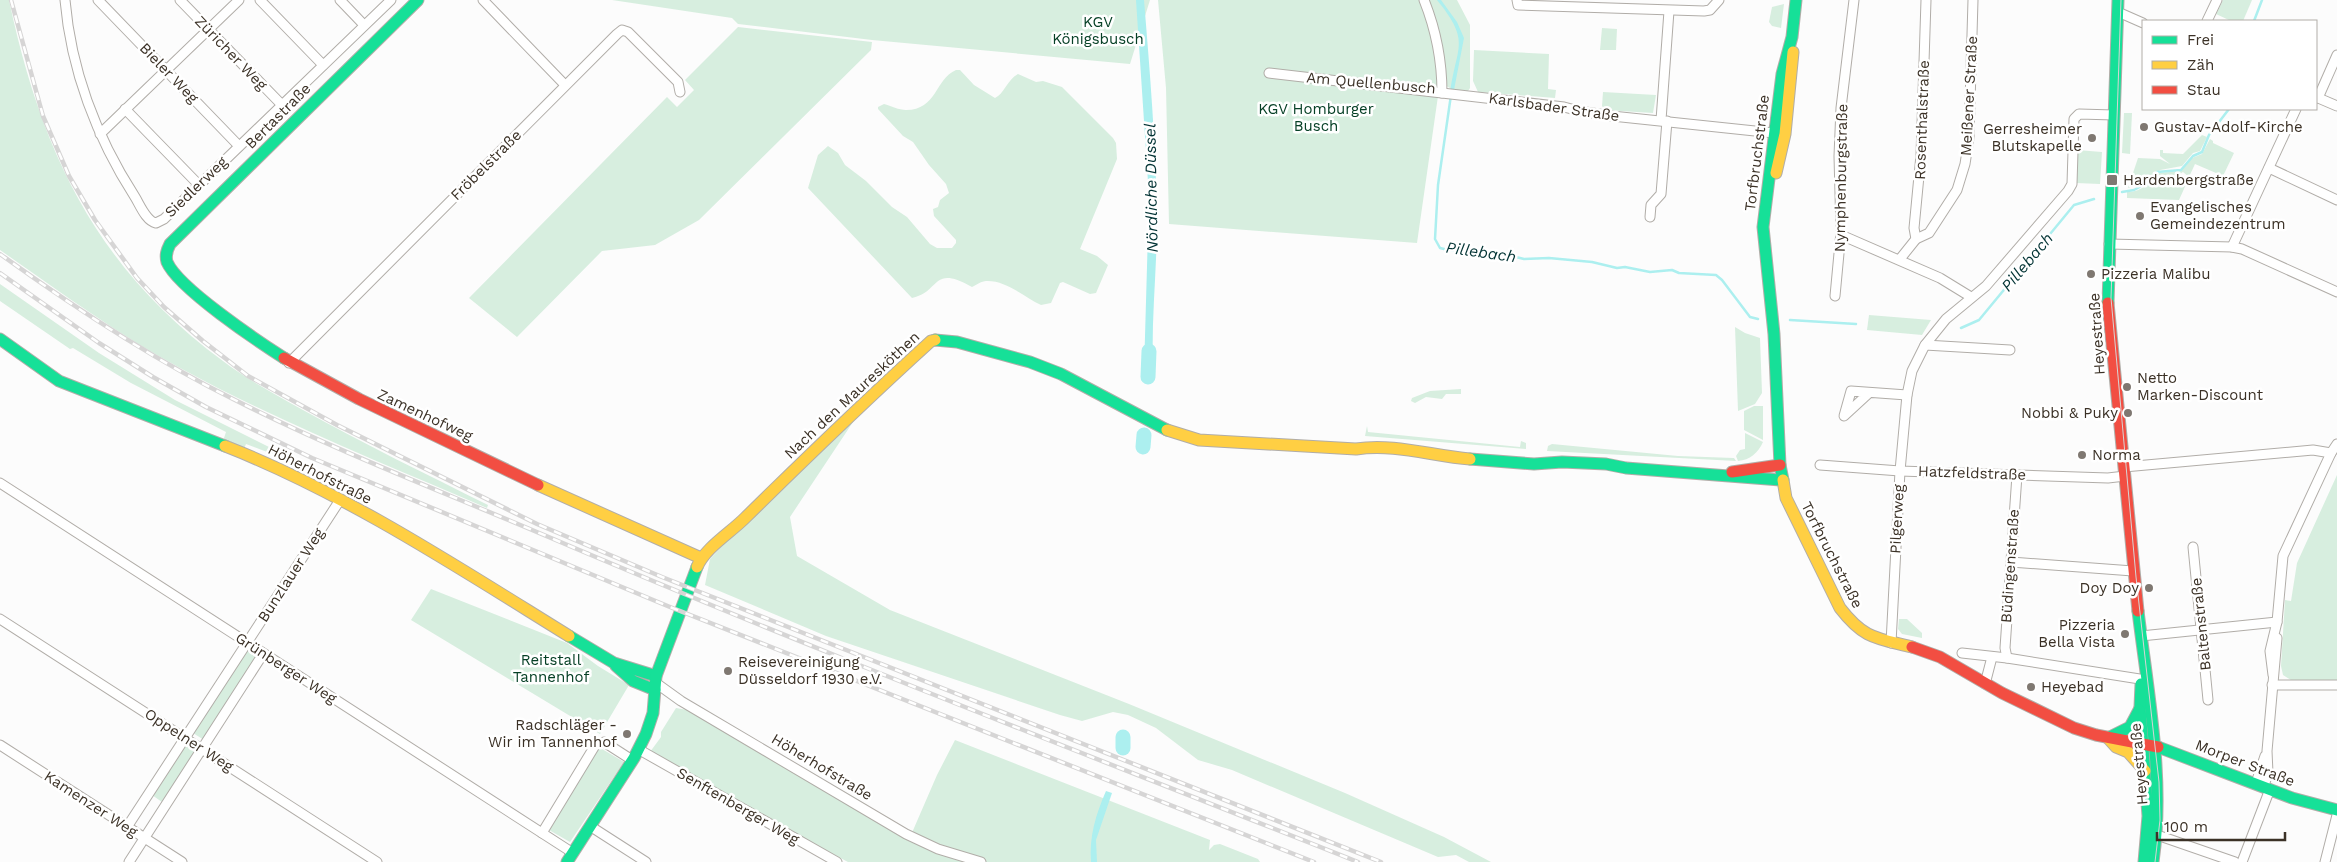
<svg xmlns="http://www.w3.org/2000/svg" width="2337" height="862" font-family="'Work Sans',sans-serif">
<style>
.green{fill:#d7eedf}
.water{fill:#acefef}
.lines{fill:none;stroke-linecap:round;stroke-linejoin:round}
.stream{stroke:#acefef;stroke-width:2.5}
.river{stroke:#acefef;stroke-width:15}
.street-casing{stroke:#b1ada8;stroke-width:11}
.fast-casing{stroke:#b1ada8;stroke-width:13}
.slow-casing{stroke:#b1ada8;stroke-width:13}
.jam-casing{stroke:#b1ada8;stroke-width:13}
.street{stroke:#fff;stroke-width:9}
.fast{stroke:#16e098;stroke-width:11}
.slow{stroke:#ffcf43;stroke-width:11}
.jam{stroke:#f24e42;stroke-width:11}
.tram{stroke:#d6d5d5;stroke-width:1}
.rail-casing{stroke:#d6d5d5;stroke-width:4.5}
.rail{stroke:#fff;stroke-width:2.5;stroke-dasharray:8;stroke-linecap:butt}
.poi-dot{fill:#7f7871;stroke:#fff;stroke-width:2}
.labels{text-anchor:middle;dominant-baseline:central;stroke-width:5;stroke-linejoin:round;paint-order:stroke}
.park-label{font-size:15px;fill:#064026;stroke:#fff}
.street-label{font-size:15px;fill:#3b3126;stroke:#fff}
.poi-label{font-size:15px;fill:#3b3126;stroke:#fff;text-anchor:start}
.water-label{font-size:16px;font-style:italic;fill:#023334;stroke:#fff}
</style>
<rect width="100%" height="100%" fill="#fcfcfc"/>
<!-- green -->
<g class="green">
<path d="M0,0H9C41,151 96,268 223,361C248,380 276,395 303,410C364,444 426,474 488,505L487,508C384,464 279,422 180,368C117,334 59,291 0,250Z"/>
<path d="M612,0H1150L1130,64L872,40L738,24L732,18Z"/>
<path d="M1158,0H1457L1470,25V88L1468,91L1453,90L1440,82L1417,243L1169,224L1166,88Z"/>
<path d="M2223,0H2252L2243,21H2231L2216,14Z"/>
<path d="M1784,4L1781,28L1772,26L1769,22L1772,7Z"/>
<path d="M738,27L872,42L871,50L699,220L655,245L602,251L517,337L469,298L667,97L677,107L694,90L685,80Z"/>
<path d="M1602,28L1617,29L1616,50H1600Z"/>
<path d="M1474,50L1549,54L1548,89L1556,90L1555,98L1478,92L1473,81Z"/>
<path d="M956,70H960L974,85L995,98C1004,94 1007,80 1018,74L1036,82L1043,81L1062,87L1113,138L1116,143L1117,159L1080,249L1097,256L1108,265L1096,293L1090,294L1063,282L1060,283L1051,303L1041,305C1024,297 1006,280 986,281C982,281 976,285 972,287C931,264 941,292 912,298L808,188L818,155L828,146L838,153L845,165L866,181L892,207L907,217L930,244L937,248H952L956,243V240L934,216L933,209L938,207L940,200L949,193L946,184L929,165L913,142L903,136L878,109V107L884,104C891,106 899,110 906,110C937,110 935,79 956,70Z"/>
<path d="M1603,92L1656,95L1653,113L1605,110L1602,106Z"/>
<path d="M2124,113H2132L2130,154L2122,153Z"/>
<path d="M2202,135L2207,137L2200,151L2193,153L2182,166L2160,170L2147,181L2128,188L2138,158L2160,159L2170,164L2160,156V150H2163V153L2183,154Z"/>
<path d="M2210,139L2213,141V143L2234,153L2223,176L2195,164L2189,177L2183,172L2180,174L2188,180L2179,200L2127,198V192C2140,193 2151,182 2158,173L2181,171L2192,158L2202,154Z"/>
<path d="M2077,150L2102,152L2100,184L2076,183Z"/>
<path d="M0,284L99,353L175,400L305,465L304,466L246,444L244,449L223,441L226,432L131,383L73,348L70,349L0,301Z"/>
<path d="M1869,315L1931,320L1922,335L1867,330Z"/>
<path d="M1735,327L1745,333L1760,338L1762,393L1755,404L1738,411Z"/>
<path d="M1461,389V394H1446L1442,399L1426,397L1415,403L1411,401L1412,398L1430,391Z"/>
<path d="M1754,406H1763V440L1744,430V411Z"/>
<path d="M855,419L790,517L797,556L890,610L1129,704L1345,793L1444,837L1491,862H1469L1456,855L1438,857L1232,770L1198,760L1156,728L1128,715L1113,712L1082,721L1060,715L826,636L705,585L710,559L731,536Z"/>
<path d="M1367,426L1368,432L1520,447L1521,441L1526,443V449L1365,436Z"/>
<path d="M1745,433L1763,442C1758,453 1750,460 1738,461L1736,456L1740,450L1745,449Z"/>
<path d="M1552,444L1678,456L1734,458L1736,461L1547,451L1548,446Z"/>
<path d="M2337,475V682H2291V680L2283,675L2281,666L2285,600L2291,601L2297,563Z"/>
<path d="M431,589L567,643L598,666L629,685L600,734L411,620Z"/>
<path d="M1899,619H1907L1922,633V638L1902,634L1898,629Z"/>
<path d="M246,650L257,656L204,740L193,733Z"/>
<path d="M676,708L705,713L859,800L911,835L937,775L955,740L1210,840L1209,850L1214,845L1220,844L1258,859L1260,862H848L772,822L650,752L661,737V732Z"/>
<path d="M186,743L196,750L162,802L152,795Z"/>
<path d="M597,746L624,762L570,842L549,830Z"/>
</g>
<!-- water -->
<g class="water">
<path d="M1136,0H1144C1150,73 1156,146 1157,219C1157,270 1151,320 1153,371H1144L1149,197Z"/>
<path d="M1437,0H1441L1457,22L1464,38L1454,90L1450,94C1456,46 1472,43 1437,0Z"/>
<path d="M1106,791L1112,793L1096,840L1097,862H1091C1089,836 1096,814 1106,791Z"/>
</g>
<g class="lines">
<!-- stream -->
<g class="stream">
<path d="M2254,21L2262,0"/>
<path d="M1451,95L1438,185L1435,239L1440,248L1448,250L1504,254L1524,259L1549,258L1592,262L1617,268L1625,267L1650,272L1672,270L1679,273L1716,275L1722,280L1750,317L1758,319"/>
<path d="M2122,192L2134,190L2147,183L2157,172L2181,170L2193,156L2202,152L2209,135L2229,109"/>
<path d="M1790,320L1856,324"/>
<path d="M1961,328L1979,320L2074,205L2094,199"/>
</g>
<!-- river -->
<g class="river">
<path d="M1148,377L1149,351"/>
<path d="M1143,447L1144,435"/>
<path d="M1123,748V737"/>
</g>
<!-- street casing -->
<g class="street-casing">
<g id="street">
<path d="M65,0C71,70 97,138 135,197C140,205 146,221 156,223L164,219L391,0"/>
<path d="M98,0L239,146"/>
<path d="M180,0L282,105"/>
<path d="M260,0L323,65"/>
<path d="M340,0L364,25"/>
<path d="M483,0L565,85"/>
<path d="M1517,0L1518,5L1704,11L1710,10L1719,0"/>
<path d="M2118,12L2143,23"/>
<path d="M2207,21L2217,0"/>
<path d="M1269,73L1442,93C1442,60 1436,30 1424,0"/>
<path d="M1442,93L1564,107L1579,111L1612,116L1774,133"/>
<path d="M2316,97L2337,106"/>
<path d="M2318,98L2337,55"/>
<path d="M125,109L199,185"/>
<path d="M1661,120L1669,11"/>
<path d="M100,134L239,0"/>
<path d="M2269,168L2337,200"/>
<path d="M1650,217L1651,205L1661,194L1667,121"/>
<path d="M1841,235L1940,278L1971,297"/>
<path d="M1916,239L1914,228L1921,155L1926,0"/>
<path d="M2109,244L2232,247L2242,249L2337,292"/>
<path d="M2232,247L2296,109"/>
<path d="M1900,259L1916,239L1929,233L1957,190L1965,164L1969,138L1973,0"/>
<path d="M1835,296L1841,232L1839,156L1841,108L1854,0"/>
<path d="M1925,345L2010,350"/>
<path d="M289,363L617,34L622,30L628,32L678,82L680,92"/>
<path d="M1869,393L1844,416L1851,391L1907,395"/>
<path d="M1820,465L1900,471L2108,478L2125,476"/>
<path d="M2124,467L2313,450L2331,453"/>
<path d="M0,483L573,853"/>
<path d="M2193,547L2208,700"/>
<path d="M2011,562L2133,571"/>
<path d="M0,619L377,862"/>
<path d="M2141,636L2277,622"/>
<path d="M1891,643L1900,471L1907,395L1912,371L1925,345L1946,319L1986,286L2068,191L2072,184L2074,119L2079,114L2114,115"/>
<path d="M1962,653L2007,658L2146,680"/>
<path d="M2007,658L2005,648L2017,475"/>
<path d="M2273,675L2270,651L2277,622L2283,556L2331,453L2337,444"/>
<path d="M656,683L681,701L906,834L938,849L981,862"/>
<path d="M1985,684L1992,657"/>
<path d="M2272,685H2337"/>
<path d="M0,745L182,862"/>
<path d="M638,749L837,862"/>
<path d="M2256,783L2265,756"/>
<path d="M2264,786L2268,773L2267,751L2277,638"/>
<path d="M590,826L646,862"/>
<path d="M127,827L340,500"/>
<path d="M542,833L596,744L604,742L632,760"/>
<path d="M2157,835L2235,862"/>
<path d="M129,862L263,654"/>
<path d="M2242,862L2270,789"/>
<path d="M2325,862L2337,815"/>
</g>
</g>
<!-- fast casing -->
<g class="fast-casing">
<g id="fast">
<path d="M2108,303L2118,0"/>
<path d="M0,339L59,381L225,446"/>
<path d="M935,340L957,342L1030,362L1061,374L1167,430"/>
<path d="M284,358C259,342 178,288 167,262C165,255 167,250 170,244L418,0"/>
<path d="M1470,459L1534,464L1562,462L1606,464L1626,468L1781,480"/>
<path d="M1783,480L1780,465L1774,334L1763,227L1782,74L1792,37L1796,0"/>
<path d="M2138,611C2148,694 2165,779 2153,862"/>
<path d="M569,636L614,663L656,676"/>
<path d="M616,666L633,681L655,690"/>
<path d="M2141,684L2140,707L2148,816L2144,862"/>
<path d="M2110,737L2130,727L2139,710"/>
<path d="M2158,747L2292,798L2337,810"/>
<path d="M567,862L634,758L646,734L653,713L656,676L697,567"/>
</g>
</g>
<!-- slow casing -->
<g class="slow-casing">
<g id="slow">
<path d="M1776,173L1785,134L1793,52"/>
<path d="M1167,430L1199,440L1356,449C1394,443 1432,456 1470,459"/>
<path d="M225,446C345,493 459,568 569,636"/>
<path d="M1783,480L1786,498L1840,608C1864,639 1876,638 1912,647"/>
<path d="M538,485L701,558"/>
<path d="M697,567C705,548 730,533 745,518C806,458 867,399 931,341L935,340"/>
<path d="M2108,738L2116,747L2128,752L2145,771"/>
</g>
</g>
<!-- jam casing -->
<g class="jam-casing">
<g id="jam">
<path d="M2108,303L2138,611"/>
<path d="M284,358L359,399L538,485"/>
<path d="M1732,472L1780,465"/>
<path d="M1912,647L1940,657L2002,693L2074,728L2096,735L2158,747"/>
</g>
</g>
<!-- street -->
<use href="#street" class="street"/>
<!-- fast -->
<use href="#fast" class="fast"/>
<!-- slow -->
<use href="#slow" class="slow"/>
<!-- jam -->
<use href="#jam" class="jam"/>
<!-- tram -->
<path class="tram" d="M2121,0L2111,298L2136,577L2159,782L2160,820L2155,862"/>
<!-- rail casing -->
<g class="rail-casing">
<g id="rail">
<path d="M11,0L43,116L69,176L95,220L137,278L164,307L203,341L248,376L337,425L537,524L662,577L1381,862"/>
<path d="M0,254C75,308 152,359 235,400C338,452 446,493 551,538C818,652 1089,755 1358,862"/>
<path d="M0,273L99,343L153,377L206,407L312,458L670,607L1314,862"/>
</g>
</g>
<!-- rail -->
<use href="#rail" class="rail"/>
</g>
<!-- markers -->
<g class="poi-dot">
<circle cx="2144" cy="127" r="5"/>
<circle cx="2092" cy="138" r="5"/>
<rect x="2106" y="174" width="12" height="12" rx="2.5"/>
<circle cx="2140" cy="216" r="5"/>
<circle cx="2091" cy="274" r="5"/>
<circle cx="2127" cy="387" r="5"/>
<circle cx="2128" cy="413" r="5"/>
<circle cx="2082" cy="455" r="5"/>
<circle cx="2149" cy="588" r="5"/>
<circle cx="2125" cy="634" r="5"/>
<circle cx="728" cy="671" r="5"/>
<circle cx="2031" cy="687" r="5"/>
<circle cx="627" cy="734" r="5"/>
</g>
<g class="labels">
<!-- park labels -->
<g class="park-label">
<text x="1098" y="22">KGV<tspan x="1098" dy="17">Königsbusch</tspan></text>
<text x="1316" y="109">KGV Homburger<tspan x="1316" dy="17">Busch</tspan></text>
<text x="551" y="660">Reitstall<tspan x="551" dy="17">Tannenhof</tspan></text>
</g>
<!-- street labels -->
<g class="street-label">
<text transform="translate(231 53) rotate(46)">Züricher Weg</text>
<text transform="translate(169 73) rotate(46)">Bieler Weg</text>
<text transform="translate(1371 83) rotate(5)">Am Quellenbusch</text>
<text transform="translate(1969 96) rotate(-87)">Meißener Straße</text>
<text transform="translate(1554 107) rotate(8)">Karlsbader Straße</text>
<text transform="translate(278 116) rotate(-45)">Bertastraße</text>
<text transform="translate(1922 120) rotate(-88)">Rosenthalstraße</text>
<text transform="translate(1757 153) rotate(-83)">Torfbruchstraße</text>
<text transform="translate(486 165) rotate(-45)">Fröbelstraße</text>
<text transform="translate(1841 178) rotate(-89)">Nymphenburgstraße</text>
<text transform="translate(196 187) rotate(-44)">Siedlerweg</text>
<text transform="translate(2097 334) rotate(-94)">Heyestraße</text>
<text transform="translate(852 395) rotate(-43)">Nach den Mauresköthen</text>
<text transform="translate(425 415) rotate(25)">Zamenhofweg</text>
<text transform="translate(1972 473) rotate(2)">Hatzfeldstraße</text>
<text transform="translate(320 474) rotate(27)">Höherhofstraße</text>
<text transform="translate(1897 519) rotate(-87)">Pilgerweg</text>
<text transform="translate(1832 555) rotate(63)">Torfbruchstraße</text>
<text transform="translate(2010 566) rotate(-86)">Büdingenstraße</text>
<text transform="translate(291 575) rotate(-57)">Bunzlauer Weg</text>
<text transform="translate(2201 624) rotate(-96)">Baltenstraße</text>
<text transform="translate(286 668) rotate(33)">Grünberger Weg</text>
<text transform="translate(189 740) rotate(33)">Oppelner Weg</text>
<text transform="translate(2245 763) rotate(21)">Morper Straße</text>
<text transform="translate(2139 764) rotate(-95)">Heyestraße</text>
<text transform="translate(822 767) rotate(31)">Höherhofstraße</text>
<text transform="translate(91 804) rotate(33)">Kamenzer Weg</text>
<text transform="translate(738 806) rotate(30)">Senftenberger Weg</text>
</g>
<!-- poi labels -->
<g class="poi-label">
<text x="2154" y="127">Gustav-Adolf-Kirche</text>
<text x="2082" y="129" text-anchor="end">Gerresheimer<tspan x="2082" dy="17">Blutskapelle</tspan></text>
<text x="2123" y="180">Hardenbergstraße</text>
<text x="2150" y="207">Evangelisches<tspan x="2150" dy="17">Gemeindezentrum</tspan></text>
<text x="2101" y="274">Pizzeria Malibu</text>
<text x="2137" y="378">Netto<tspan x="2137" dy="17">Marken-Discount</tspan></text>
<text x="2118" y="413" text-anchor="end">Nobbi &amp; Puky</text>
<text x="2092" y="455">Norma</text>
<text x="2139" y="588" text-anchor="end">Doy Doy</text>
<text x="2115" y="625" text-anchor="end">Pizzeria<tspan x="2115" dy="17">Bella Vista</tspan></text>
<text x="738" y="662">Reisevereinigung<tspan x="738" dy="17">Düsseldorf 1930 e.V.</tspan></text>
<text x="2041" y="687">Heyebad</text>
<text x="617" y="725" text-anchor="end">Radschläger -<tspan x="617" dy="17">Wir im Tannenhof</tspan></text>
</g>
<!-- water labels -->
<g class="water-label">
<text transform="translate(1151 188) rotate(-91)">Nördliche Düssel</text>
<text transform="translate(1481 252) rotate(8)">Pillebach</text>
<text transform="translate(2027 262) rotate(-50)">Pillebach</text>
</g>
</g>
<!-- legend -->
<rect x="2142" y="20" width="175" height="90" fill="#ffffff" stroke="#b1ada8"/>
<rect x="2152" y="36" width="25" height="8" fill="#16e098" stroke="#b1ada8"/>
<text x="2187" y="45" font-size="15" fill="#3b3126">Frei</text>
<rect x="2152" y="61" width="25" height="8" fill="#ffcf43" stroke="#b1ada8"/>
<text x="2187" y="70" font-size="15" fill="#3b3126">Zäh</text>
<rect x="2152" y="86" width="25" height="8" fill="#f24e42" stroke="#b1ada8"/>
<text x="2187" y="95" font-size="15" fill="#3b3126">Stau</text>
<!-- scale -->
<path d="M2157 832v8h128v-8" fill="none" stroke="#3b3126" stroke-width="2.5"/>
<text x="2164" y="832" font-size="15" fill="#3b3126" stroke="#ffffff" stroke-width="4" paint-order="stroke">100 m</text>
</svg>
